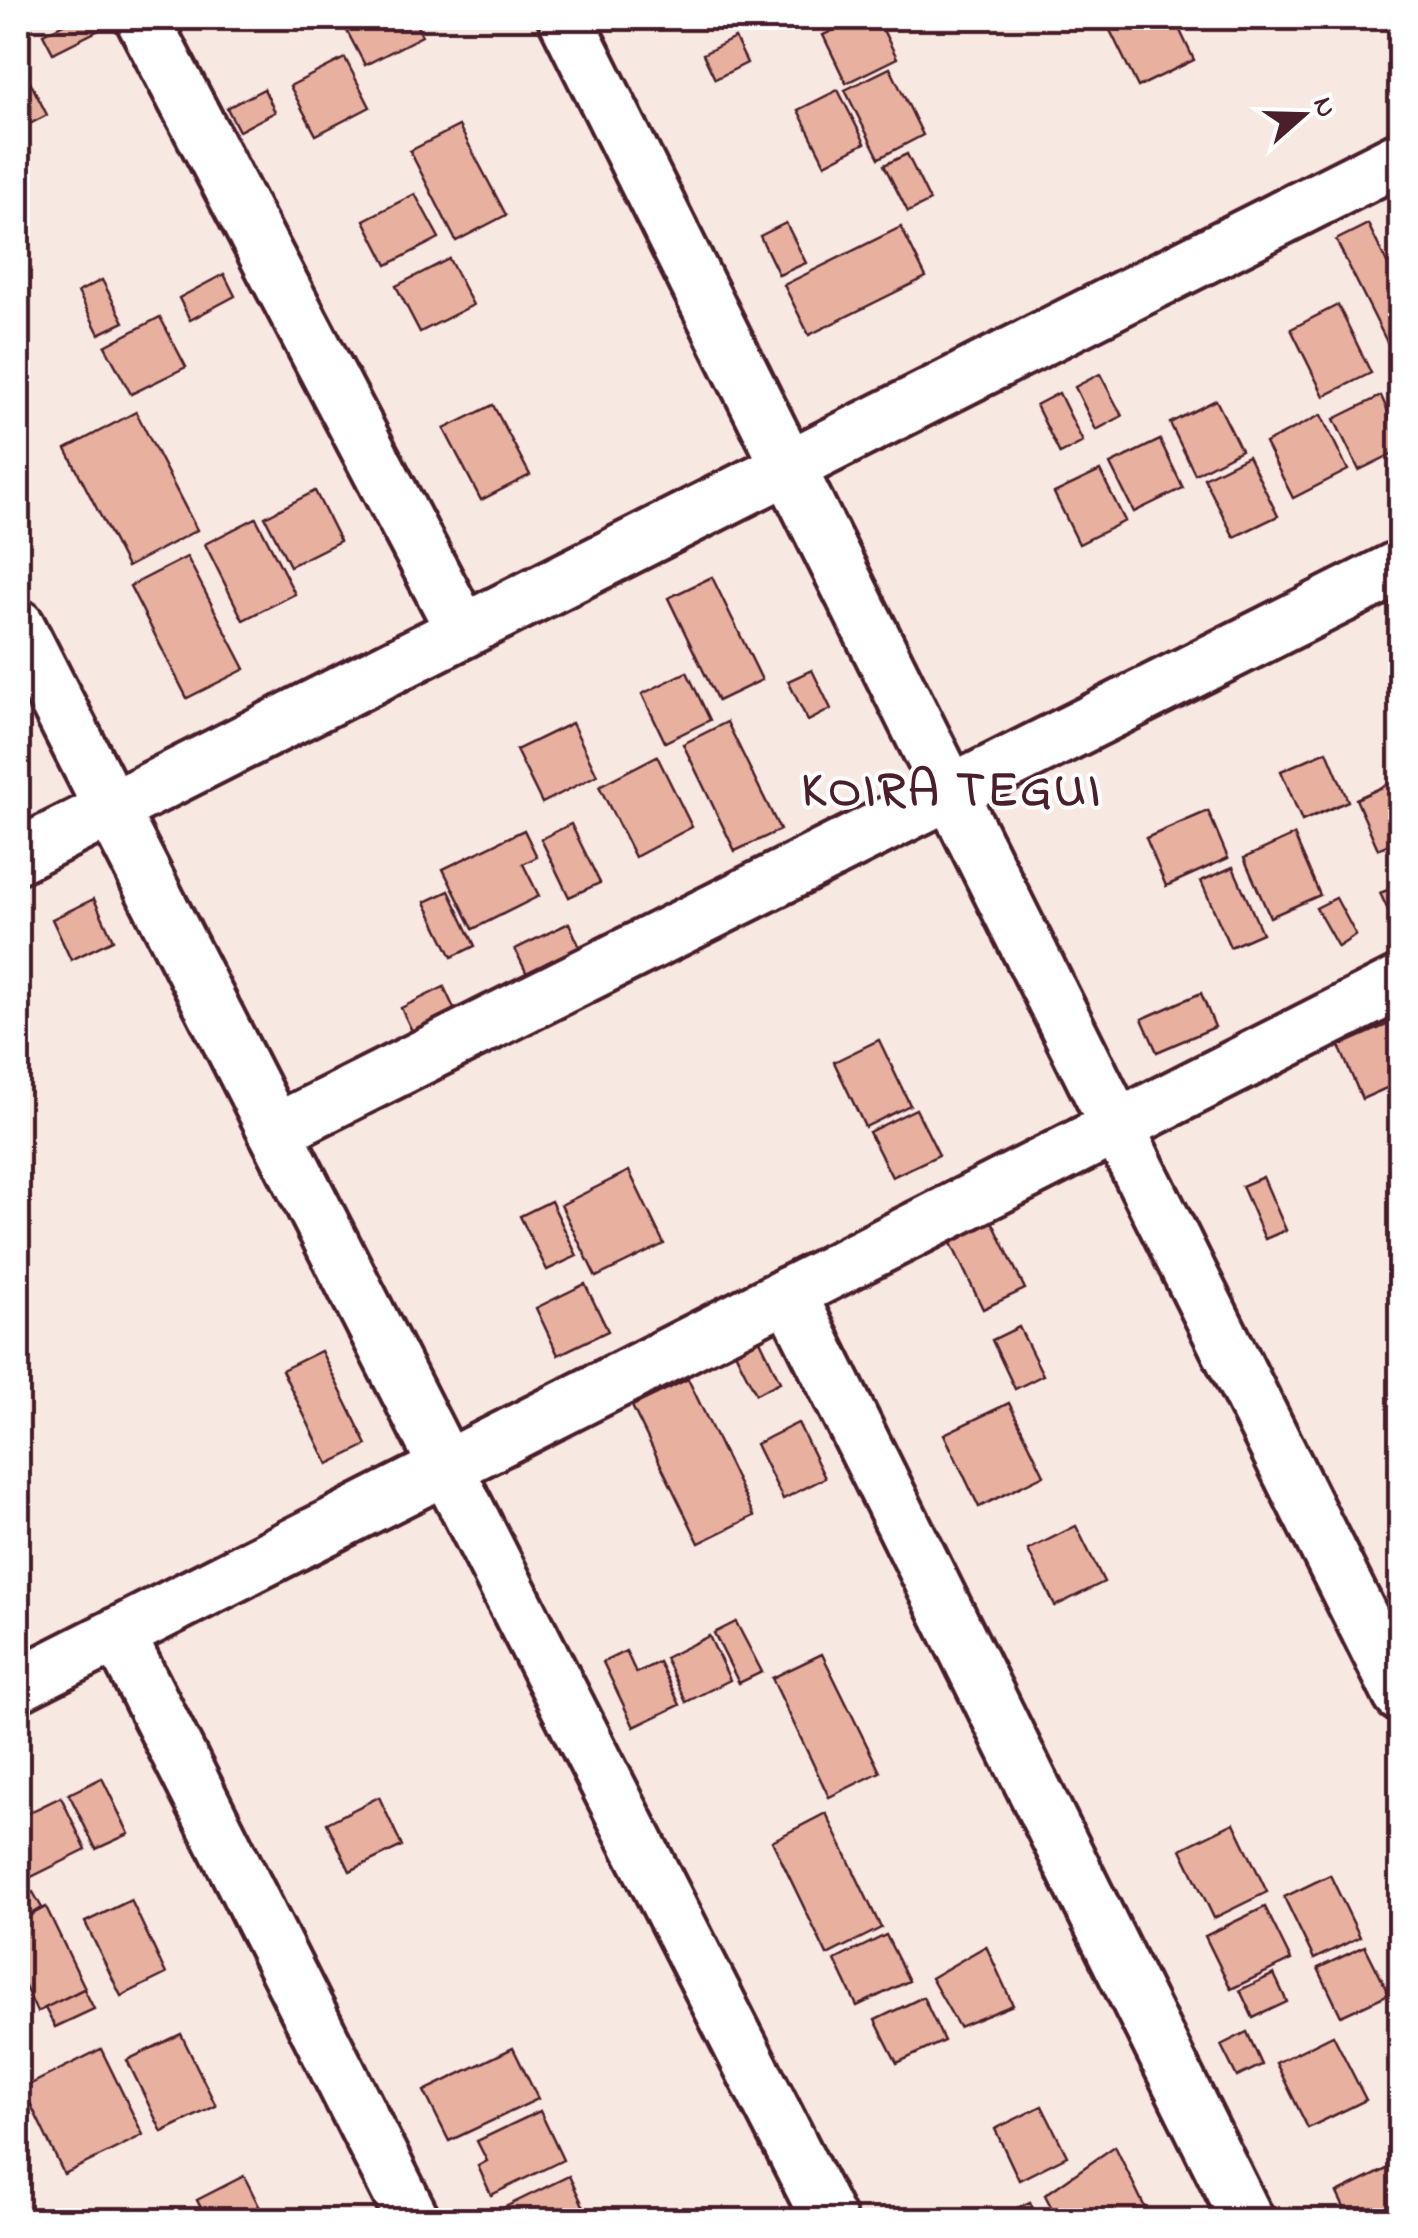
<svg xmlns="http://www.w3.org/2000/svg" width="1418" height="2238" font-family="'Indie Flower',sans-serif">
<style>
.building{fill:#e8b19f;stroke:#4a1f2b;stroke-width:2.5}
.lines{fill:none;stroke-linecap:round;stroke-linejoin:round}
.minor-casing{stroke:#4a1f2b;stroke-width:60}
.minor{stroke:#fff;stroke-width:52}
.labels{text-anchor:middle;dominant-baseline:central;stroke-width:8;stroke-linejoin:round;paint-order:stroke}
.district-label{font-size:50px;font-weight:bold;letter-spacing:2.5px;fill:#4a1f2b;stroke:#fff}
</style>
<rect width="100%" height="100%" fill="#f8e8e2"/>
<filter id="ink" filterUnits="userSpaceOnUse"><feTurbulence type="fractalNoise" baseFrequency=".01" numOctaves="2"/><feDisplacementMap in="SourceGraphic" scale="20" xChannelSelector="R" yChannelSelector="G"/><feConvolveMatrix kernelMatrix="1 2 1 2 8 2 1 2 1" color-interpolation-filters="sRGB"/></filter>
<g filter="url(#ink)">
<!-- building -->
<g class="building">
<path d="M76,18H95L101,29L53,53L43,34Z"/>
<path d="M340,18H413L422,36L365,65Z"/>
<path d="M859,18H877L897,58L846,83L823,35Z"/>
<path d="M1104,18H1174L1194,60L1138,87Z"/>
<path d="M735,38L747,63L715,79L703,54Z"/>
<path d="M345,58L370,107L316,135L290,86Z"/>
<path d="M20,62L47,115L18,130V64Z"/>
<path d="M890,68L923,135L879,158L845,90Z"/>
<path d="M264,89L275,112L239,131L227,108Z"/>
<path d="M838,90L865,143L825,164L798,110Z"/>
<path d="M459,126L506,215L456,241L410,151Z"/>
<path d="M907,154L930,201L908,212L884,165Z"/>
<path d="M415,194L439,238L387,265L364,220Z"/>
<path d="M786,223L806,263L779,275L760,236Z"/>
<path d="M1368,224L1400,290L1398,364L1336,240Z"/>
<path d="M901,227L926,277L809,335L784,285Z"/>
<path d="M449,259L473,305L420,332L396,286Z"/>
<path d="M224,274L235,296L190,320L179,298Z"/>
<path d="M102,280L124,322L99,334L78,292Z"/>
<path d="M1338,305L1371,373L1324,396L1291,329Z"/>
<path d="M160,317L186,367L131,394L105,346Z"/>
<path d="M1100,374L1122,416L1096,430L1075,387Z"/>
<path d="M1059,393L1083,442L1060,454L1036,405Z"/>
<path d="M1381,396L1400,437V450L1359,470L1334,419Z"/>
<path d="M1216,400L1241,450L1195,474L1170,423Z"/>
<path d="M493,405L530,475L481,500L444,429Z"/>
<path d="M136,412L197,530L127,567L66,449Z"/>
<path d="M1321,415L1348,470L1293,498L1265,443Z"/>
<path d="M1160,440L1183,488L1134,512L1110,464Z"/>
<path d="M1248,456L1278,516L1234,537L1204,478Z"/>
<path d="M1100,471L1125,521L1079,544L1054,493Z"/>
<path d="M315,491L340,541L290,566L265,517Z"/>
<path d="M256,518L295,594L243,620L205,544Z"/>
<path d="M187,557L245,669L187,698L130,586Z"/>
<path d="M712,577L762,680L718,701L668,598Z"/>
<path d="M812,670L831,709L808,721L788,681Z"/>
<path d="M687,672L710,720L665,742L642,694Z"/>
<path d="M727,722L780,830L735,851L683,744Z"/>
<path d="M572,723L597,775L542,803L516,750Z"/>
<path d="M1327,751L1348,801L1302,821L1281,771Z"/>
<path d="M657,756L692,827L635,857L599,786Z"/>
<path d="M1400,779V839L1378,849L1356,799Z"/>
<path d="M1208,811L1228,858L1166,886L1146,838Z"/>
<path d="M571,824L600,883L569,897L541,839Z"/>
<path d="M524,830L537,857L523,864L539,896L473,929L443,869Z"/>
<path d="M1294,835L1320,895L1270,917L1244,858Z"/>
<path d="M1233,867L1262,933L1230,947L1201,881Z"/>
<path d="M1400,885V919L1394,923L1380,893Z"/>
<path d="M449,891L475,946L452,957L425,902Z"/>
<path d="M1336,898L1356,935L1338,947L1316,908Z"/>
<path d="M94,899L113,940L71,960L52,919Z"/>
<path d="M569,923L581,950L528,976L515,949Z"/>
<path d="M444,987L456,1013L413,1033L401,1008Z"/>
<path d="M1201,993L1215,1027L1157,1052L1142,1019Z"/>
<path d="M1391,1023L1400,1044V1082L1362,1099L1339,1046Z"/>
<path d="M879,1040L910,1105L865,1127L834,1062Z"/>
<path d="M916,1109L939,1155L892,1177L869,1132Z"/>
<path d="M629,1171L664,1244L596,1277L561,1205Z"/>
<path d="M1263,1177L1286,1230L1265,1239L1242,1186Z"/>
<path d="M551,1201L577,1256L547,1270L520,1216Z"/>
<path d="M992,1221L1025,1289L983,1309L950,1241Z"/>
<path d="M585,1284L608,1331L558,1355L536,1308Z"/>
<path d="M1019,1327L1043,1375L1015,1389L992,1340Z"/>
<path d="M758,1336L780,1382L756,1394L733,1348Z"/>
<path d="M321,1351L367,1445L328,1464L282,1370Z"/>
<path d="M688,1379L754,1516L699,1543L632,1406Z"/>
<path d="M1009,1403L1044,1475L979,1507L944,1434Z"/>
<path d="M798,1423L825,1478L783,1499L756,1444Z"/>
<path d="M1076,1526L1104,1582L1055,1606L1028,1550Z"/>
<path d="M736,1622L762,1672L739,1683L714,1633Z"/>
<path d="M709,1636L730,1680L686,1702L665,1658Z"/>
<path d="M626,1651L636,1673L659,1662L680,1705L634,1727L603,1662Z"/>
<path d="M822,1654L880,1772L829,1797L772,1678Z"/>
<path d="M102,1778L129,1834L96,1849L69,1794Z"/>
<path d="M61,1797L86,1850L29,1878L18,1854V1818Z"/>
<path d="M379,1797L402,1846L350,1871L327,1823Z"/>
<path d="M826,1813L881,1928L827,1955L772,1841Z"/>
<path d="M1234,1823L1267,1892L1214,1918L1181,1849Z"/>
<path d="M1330,1875L1360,1937L1314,1959L1284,1897Z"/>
<path d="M33,1892L42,1908L18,1920V1899Z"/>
<path d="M131,1900L166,1974L121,1996L85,1922Z"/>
<path d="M46,1907L85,1988L37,2012L18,1972V1922Z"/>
<path d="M1265,1907L1291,1960L1231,1989L1205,1936Z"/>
<path d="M886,1935L909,1981L857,2006L835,1960Z"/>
<path d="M986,1946L1013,2005L959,2027L931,1978Z"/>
<path d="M1365,1946L1389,1994L1341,2016L1318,1968Z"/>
<path d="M1274,1974L1287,2002L1253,2018L1240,1990Z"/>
<path d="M84,1989L94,2009L55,2027L45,2008Z"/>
<path d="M923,1997L944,2041L897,2063L875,2020Z"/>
<path d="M1247,2032L1262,2065L1237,2077L1221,2045Z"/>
<path d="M181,2034L216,2106L162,2132L127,2060Z"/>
<path d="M1333,2035L1366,2100L1308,2128L1276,2063Z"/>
<path d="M513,2048L538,2099L449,2141L424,2091Z"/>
<path d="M101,2049L143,2135L64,2174L23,2088Z"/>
<path d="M1042,2106L1067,2156L1019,2180L995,2129Z"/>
<path d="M540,2111L563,2160L491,2195L478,2166L487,2161L477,2141Z"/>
<path d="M1115,2146L1151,2220H1058L1045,2195Z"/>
<path d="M1393,2166L1400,2182V2220H1350L1337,2193Z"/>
<path d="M244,2176L266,2220H207L197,2200Z"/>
<path d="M569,2176L590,2220H507L501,2209Z"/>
<path d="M1030,2202L1039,2220H992Z"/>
</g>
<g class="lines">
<!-- minor casing -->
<g class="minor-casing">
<g id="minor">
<path d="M142,18L463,631"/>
<path d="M565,18L1400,1695"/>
<path d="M18,626L829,2220"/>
<path d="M18,856L1400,158"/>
<path d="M275,1131L1400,567"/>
<path d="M789,1293L1247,2220"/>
<path d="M118,1634L413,2220"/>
<path d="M18,1685L1400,983"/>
</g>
</g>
<!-- minor -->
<use href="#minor" class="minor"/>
</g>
</g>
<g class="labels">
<!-- district labels -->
<g class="district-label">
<text x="952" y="792">KOIRA TEGUI</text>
</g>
</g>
<!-- margin -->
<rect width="1418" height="2238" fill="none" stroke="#fff" stroke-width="60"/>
<rect x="30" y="30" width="1358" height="2178" fill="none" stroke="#4a1f2b" stroke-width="4" filter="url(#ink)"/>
<!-- north arrow -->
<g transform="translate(1303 115) rotate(70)" stroke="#ffffff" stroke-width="8" paint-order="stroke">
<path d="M0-8L18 38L0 25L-18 38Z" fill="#4a1f2b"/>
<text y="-15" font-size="28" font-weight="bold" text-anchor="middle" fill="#4a1f2b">N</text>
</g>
</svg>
